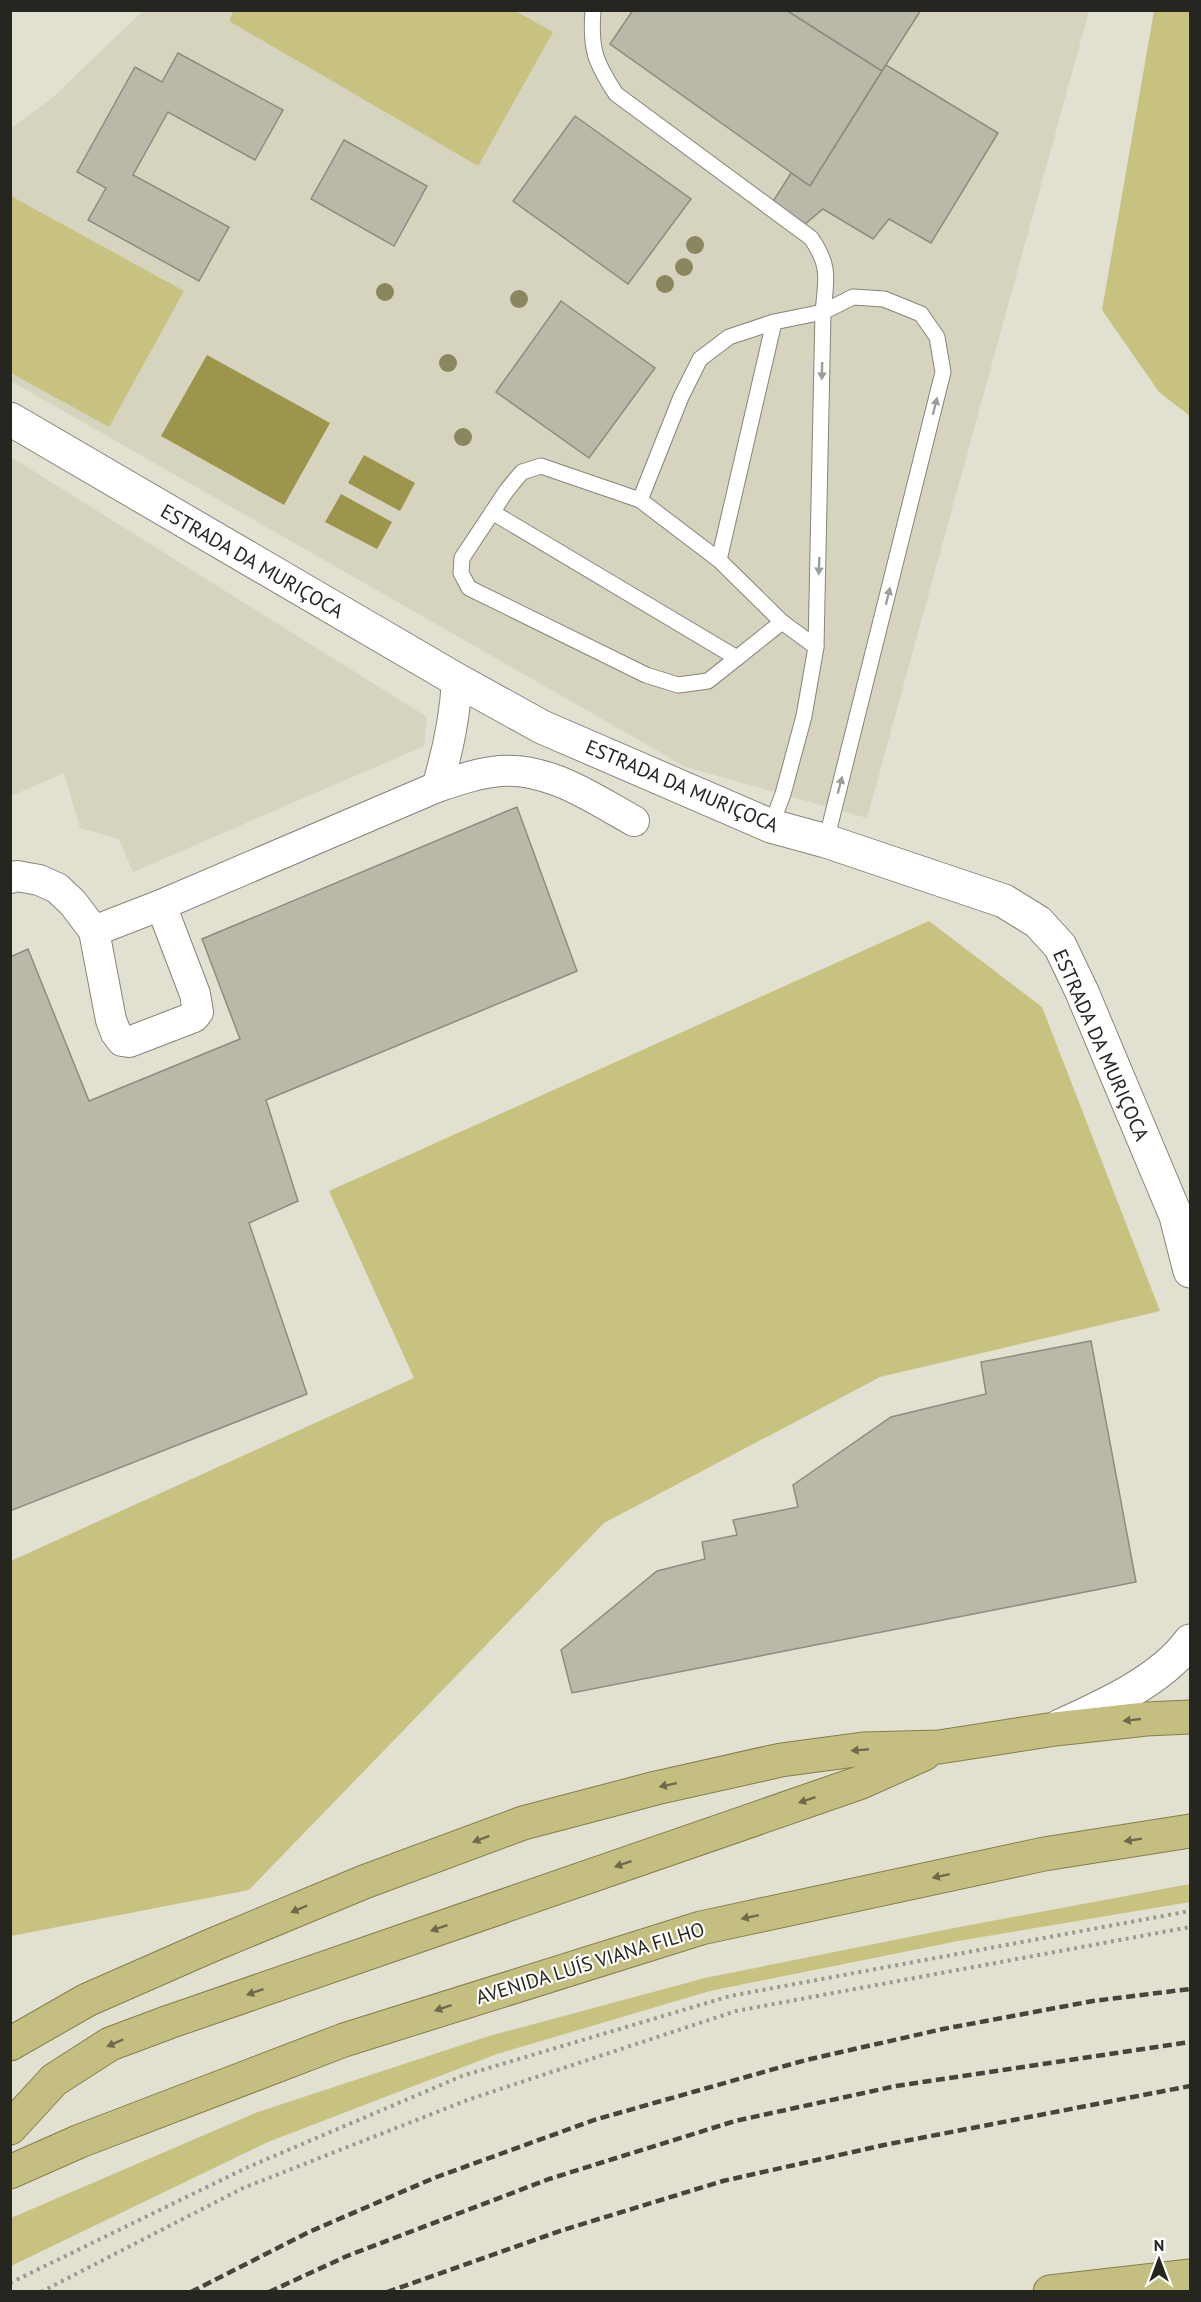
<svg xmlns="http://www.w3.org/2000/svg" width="1201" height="2302" font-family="'PT Sans',sans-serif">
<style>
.built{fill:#d6d4bf}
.green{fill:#c8c281}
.water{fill:#9d954b}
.building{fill:#b9b8a9;stroke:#8d8c7e;stroke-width:1.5}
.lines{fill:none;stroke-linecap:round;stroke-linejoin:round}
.service-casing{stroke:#868578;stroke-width:17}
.minor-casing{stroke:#868578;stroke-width:32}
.tertiary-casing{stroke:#868578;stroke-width:35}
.trunk-casing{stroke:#847f4a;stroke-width:35}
.path{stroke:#9b9a8f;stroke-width:4;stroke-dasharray:3 4.5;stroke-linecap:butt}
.service{stroke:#fff;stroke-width:15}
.minor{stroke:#fff;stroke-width:30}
.tertiary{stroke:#fff;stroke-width:33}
.trunk{stroke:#c4bf80;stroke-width:33}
.rail{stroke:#45453d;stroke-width:4.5;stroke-dasharray:9 4.5;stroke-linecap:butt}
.tree{fill:#8a875e}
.oneway{fill:#9d9d9b}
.oneway2{fill:#6d6b4b}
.labels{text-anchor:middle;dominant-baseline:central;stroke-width:4.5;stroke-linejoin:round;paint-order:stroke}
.street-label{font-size:20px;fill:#262620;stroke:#fff}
</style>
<rect width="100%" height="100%" fill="#e1e0d1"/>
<!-- built -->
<g class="built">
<path d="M143,11H1089L867,818L686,767L11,381V128L50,100Z"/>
<path d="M11,457L427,717L424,746L133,872L119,839L80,828L64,773L11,796Z"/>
</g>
<!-- green -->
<g class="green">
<path d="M234,10L515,11L553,32L478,166L229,21Z"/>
<path d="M1154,11H1190V416L1159,392L1102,310Z"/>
<path d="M11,196L184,291L109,427L11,373Z"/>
<path d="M929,921L1042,1007L1160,1311L880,1377L604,1523L249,1890L11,1936V1561L414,1378L329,1191Z"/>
<path d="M1190,1884V1902L958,1941L710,1991L497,2054L268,2142L11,2266V2218L258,2112L489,2036L705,1978L954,1928Z"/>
</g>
<!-- water -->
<g class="water">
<path d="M207,355L330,423L284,505L161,436Z"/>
<path d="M364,455L415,483L400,511L348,483Z"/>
<path d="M341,494L392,522L377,549L325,522Z"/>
</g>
<!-- building -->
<g class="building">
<path d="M633,10H786L882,71L810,186L610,44Z"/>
<path d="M786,10H921L882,71Z"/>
<path d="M178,53L283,110L255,160L168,112L133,175L229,227L199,281L88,220L106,188L77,172L135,67L162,82Z"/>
<path d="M886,65L998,133L931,243L889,219L873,239L823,209L805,224L772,203L791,173L810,186Z"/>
<path d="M575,116L691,199L628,284L513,201Z"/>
<path d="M344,140L427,186L394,246L311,199Z"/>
<path d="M561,301L655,368L589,458L496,392Z"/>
<path d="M517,807L577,971L266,1100L298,1201L249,1223L307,1394L10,1511V957L28,949L89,1101L240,1039L202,939Z"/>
<path d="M1091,1341L1136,1582L572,1693L561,1650L657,1571L705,1559L702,1542L737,1535L733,1520L798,1507L793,1485L891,1417L986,1394L981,1362Z"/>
</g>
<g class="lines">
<!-- service casing -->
<g class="service-casing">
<g id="service">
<path d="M593,10C590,49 595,62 616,94L811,238C831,267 826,279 823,312L816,647L804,716L783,794L771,826"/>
<path d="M640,500L541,466L522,472L507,490L462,558L461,573L469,588L646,675L678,685L708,681L782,622"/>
<path d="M492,512L737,658"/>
<path d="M719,560L774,322"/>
<path d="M816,647L782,622L719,560L640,500L681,397L700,359L729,337L774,322L823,312L853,297L884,299L921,314L937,337L943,372L826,841"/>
</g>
</g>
<!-- minor casing -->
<g class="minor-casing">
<g id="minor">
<path d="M437,787C448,751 455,718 457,680"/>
<path d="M10,878L17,876L39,880L57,888L73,903L94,931L111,1020L116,1033L122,1041L129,1042L194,1017L198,1012L195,994L161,905"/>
<path d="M94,931L161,905L437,787C458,780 478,773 500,771C549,767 594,799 634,821"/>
</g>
</g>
<!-- tertiary casing -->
<g class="tertiary-casing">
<g id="tertiary">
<path d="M10,419L457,680L542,727L771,826L826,841L1004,901L1038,922L1060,946L1082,992L1176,1216L1190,1271"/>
<path d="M1060,1726C1104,1706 1162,1680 1190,1641"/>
</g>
</g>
<!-- trunk casing -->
<g class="trunk-casing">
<g id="trunk">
<path d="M10,2044L87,2000L210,1946L364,1882L523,1823L656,1788L781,1760L863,1749L939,1747L1055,1729L1146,1719L1190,1717"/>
<path d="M10,2128L54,2080L110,2044L169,2022L859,1783L924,1754"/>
<path d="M10,2172L80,2141L344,2040L701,1928L1044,1854L1190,1831"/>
<path d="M1050,2292L1190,2276"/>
</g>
</g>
<!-- path -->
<g class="path">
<path d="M10,2283L246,2168L462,2076L730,1996L1190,1911"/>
<path d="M41,2292L243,2188L470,2099L736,2011L1190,1927"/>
</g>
<!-- service -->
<use href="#service" class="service"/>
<!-- minor -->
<use href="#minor" class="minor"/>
<!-- tertiary -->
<use href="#tertiary" class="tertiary"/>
<!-- trunk -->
<use href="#trunk" class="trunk"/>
<!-- rail -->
<g class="rail">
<path d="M191,2292L309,2232L434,2178L594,2120L806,2060L943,2029L1093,2001L1190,1989"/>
<path d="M269,2292L347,2256L549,2179L735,2121L896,2086L1190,2042"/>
<path d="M387,2292L563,2230L723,2181L884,2145L1190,2086"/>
</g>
</g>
<!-- trees -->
<g class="tree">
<circle cx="695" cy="245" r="9"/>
<circle cx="684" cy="267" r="9"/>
<circle cx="665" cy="284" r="9"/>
<circle cx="385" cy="292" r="9"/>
<circle cx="519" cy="299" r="9"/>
<circle cx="448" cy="363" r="9"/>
<circle cx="463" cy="437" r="9"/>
</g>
<!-- one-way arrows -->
<defs><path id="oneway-solid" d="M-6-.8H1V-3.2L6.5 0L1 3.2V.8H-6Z" transform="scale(1.5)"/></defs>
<g class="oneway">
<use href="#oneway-solid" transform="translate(822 371) rotate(91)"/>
<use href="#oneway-solid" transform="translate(935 406) rotate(-76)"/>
<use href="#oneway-solid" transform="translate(819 566) rotate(92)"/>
<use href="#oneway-solid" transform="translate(888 596) rotate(-76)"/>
<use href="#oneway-solid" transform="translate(840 785) rotate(-75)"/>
</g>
<g class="oneway2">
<use href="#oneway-solid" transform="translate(1132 1720) rotate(174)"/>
<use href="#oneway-solid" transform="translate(860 1750) rotate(175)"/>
<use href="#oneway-solid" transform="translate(668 1785) rotate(168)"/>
<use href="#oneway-solid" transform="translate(807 1800) rotate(162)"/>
<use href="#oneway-solid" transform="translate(481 1839) rotate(159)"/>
<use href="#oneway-solid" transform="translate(1133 1840) rotate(171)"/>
<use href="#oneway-solid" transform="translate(623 1864) rotate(161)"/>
<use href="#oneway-solid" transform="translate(941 1876) rotate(168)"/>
<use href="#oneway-solid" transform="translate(299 1909) rotate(157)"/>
<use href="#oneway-solid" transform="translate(750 1917) rotate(168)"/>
<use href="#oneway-solid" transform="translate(439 1928) rotate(161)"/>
<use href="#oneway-solid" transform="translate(255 1992) rotate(161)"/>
<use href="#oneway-solid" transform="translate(443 2008) rotate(162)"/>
<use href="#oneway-solid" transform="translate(115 2043) rotate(156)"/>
</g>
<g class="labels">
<!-- street labels -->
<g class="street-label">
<text transform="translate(252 561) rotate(30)">ESTRADA DA MURIÇOCA</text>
<text transform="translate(682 786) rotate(23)">ESTRADA DA MURIÇOCA</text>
<text transform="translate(1101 1045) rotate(66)">ESTRADA DA MURIÇOCA</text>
<text transform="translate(590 1963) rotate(-17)">AVENIDA LUÍS VIANA FILHO</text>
</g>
</g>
<!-- border -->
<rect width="1201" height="2302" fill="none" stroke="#262620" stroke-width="24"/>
<!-- north arrow -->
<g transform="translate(1159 2260)" stroke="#ffffff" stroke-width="4.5" paint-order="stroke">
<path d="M0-4.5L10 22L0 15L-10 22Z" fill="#262620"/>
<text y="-9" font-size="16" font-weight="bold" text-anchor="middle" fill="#262620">N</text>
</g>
</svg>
